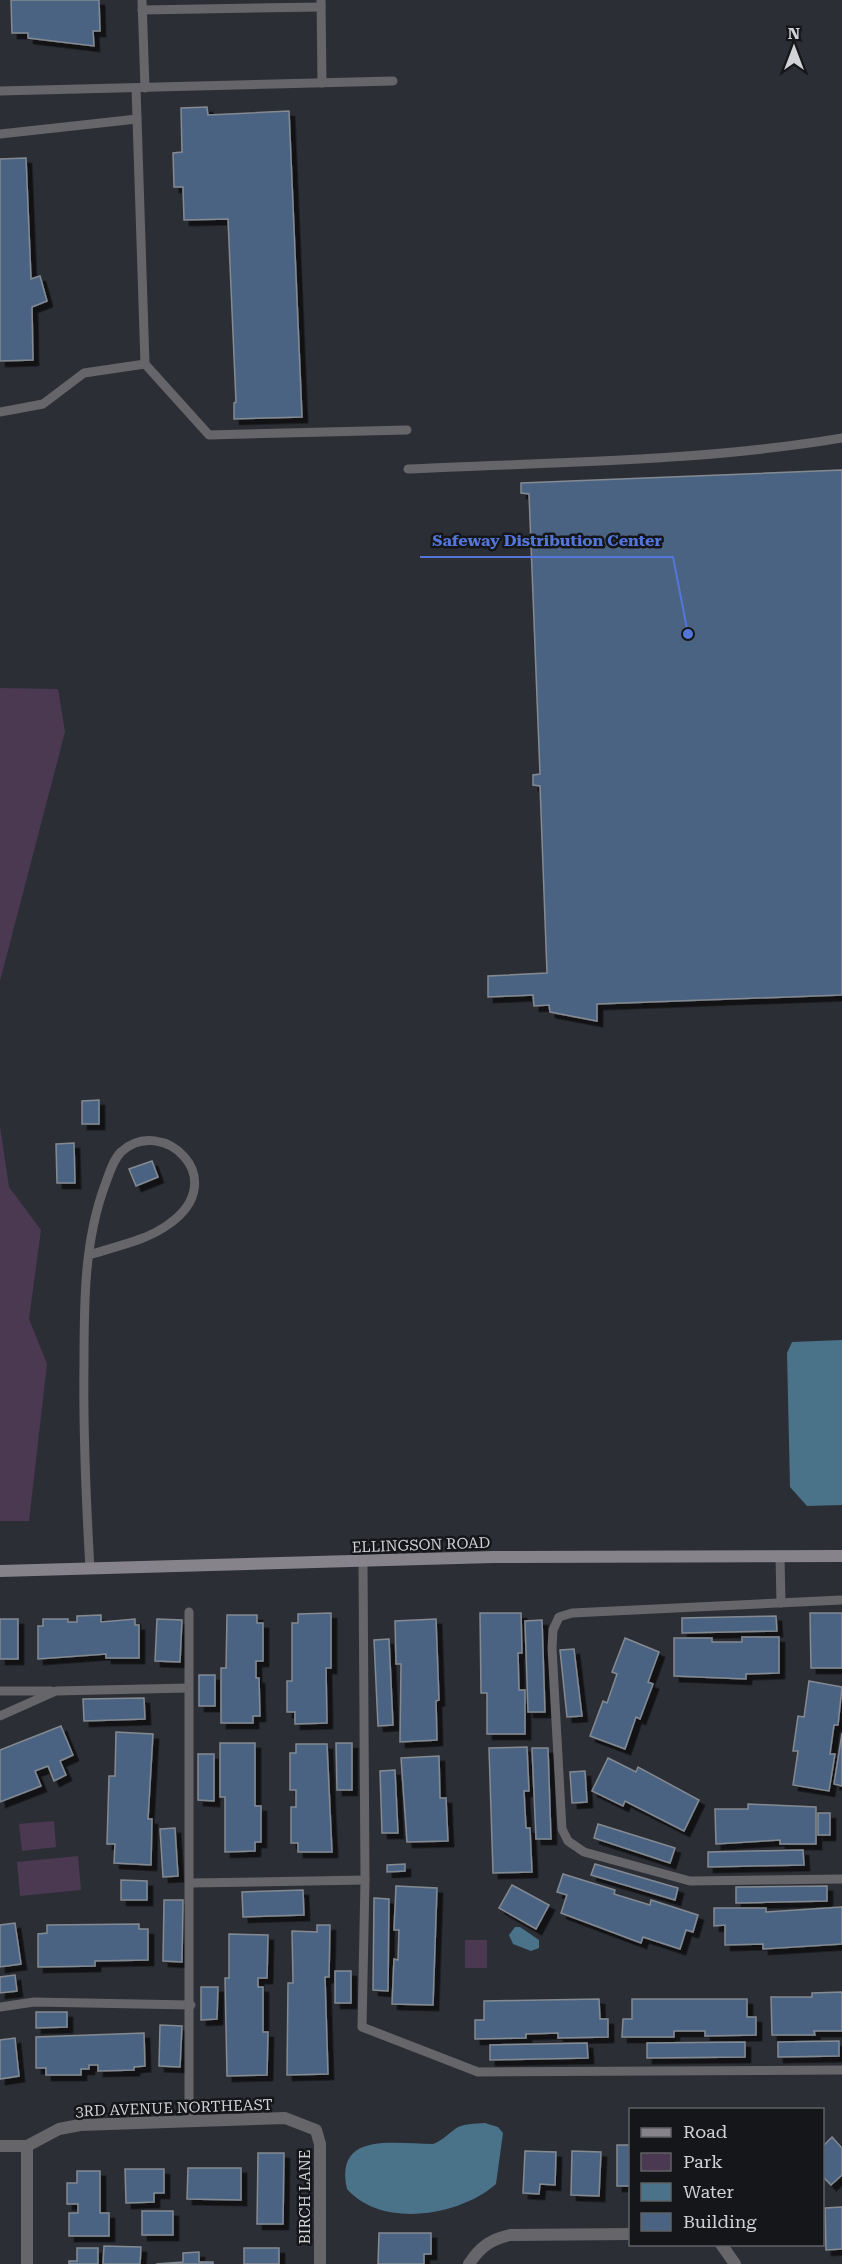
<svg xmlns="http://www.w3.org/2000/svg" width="842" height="2264" font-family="'Roboto Serif',serif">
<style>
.green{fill:#4b3951}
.water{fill:#4a7289}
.building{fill:#4b6382;stroke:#848a92;stroke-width:1.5;filter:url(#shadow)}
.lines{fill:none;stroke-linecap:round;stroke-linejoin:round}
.lane{stroke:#666569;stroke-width:9}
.street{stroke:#666569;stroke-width:12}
.secondary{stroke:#86848a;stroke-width:12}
.labels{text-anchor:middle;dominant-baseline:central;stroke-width:5;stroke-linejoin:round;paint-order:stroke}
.street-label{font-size:15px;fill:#d1d2d7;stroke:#151619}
.leader{fill:none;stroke:#5376d8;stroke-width:2}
.callout-dot{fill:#5376d8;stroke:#151619;stroke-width:2}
.callout-label{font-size:16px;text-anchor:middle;font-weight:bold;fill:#5376d8;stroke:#151619;stroke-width:5;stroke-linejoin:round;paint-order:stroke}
</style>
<defs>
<filter id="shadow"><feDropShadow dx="5.5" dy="5.5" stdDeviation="0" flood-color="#0009"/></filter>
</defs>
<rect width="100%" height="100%" fill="#2c2e35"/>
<!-- green -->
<g class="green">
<path d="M0,688L58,689L65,732L0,981Z"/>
<path d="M0,1126L9,1187L41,1230L29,1319L47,1364L29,1521H0Z"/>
<path d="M54,1821L56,1847L22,1851L19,1824Z"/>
<path d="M78,1856L81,1890L20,1896L17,1862Z"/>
<rect x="465" y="1940" width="22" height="28"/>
</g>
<!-- water -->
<g class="water">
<path d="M842,1340V1505L807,1506L790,1487L787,1353L792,1342Z"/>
<path d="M515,1927H520L539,1940V1948L531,1951L513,1944L509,1935Z"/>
<path d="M485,2123L498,2127L503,2133L496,2184C460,2216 382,2229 347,2189C334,2131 395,2144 433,2144C443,2140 447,2135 455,2129C463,2123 475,2124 485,2123Z"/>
</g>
<!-- building -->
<g class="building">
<path d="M11,0H99L100,31H93L94,46L28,38V33H12Z"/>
<path d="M207,107L208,115L289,111L302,417L234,419V403L236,402L228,219L184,220L183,187H174L173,153L182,152L181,108Z"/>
<path d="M26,158L31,279L40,276L47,301L32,307L33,360L0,361V159Z"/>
<path d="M842,470V995L597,1004V1021L550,1012L549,1005L534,1006L533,995L488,997V976L547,973L540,786L533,785V775L540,774L529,494L521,493V483Z"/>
<path d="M99,1100V1124H82V1101Z"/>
<path d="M74,1143L75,1183H57L56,1144Z"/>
<path d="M152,1161L158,1177L136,1186L129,1169Z"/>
<path d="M331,1613V1668H326L327,1723L295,1724V1712H287V1681H292V1623H298V1614Z"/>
<path d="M480,1613H521L522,1653H518L519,1690H525V1734H487V1693H481Z"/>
<path d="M810,1613H842V1668H811Z"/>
<path d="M101,1615V1622L135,1619V1625H139V1658H106V1654L38,1659V1626H43V1619H68V1622H77V1616Z"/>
<path d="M227,1615H257V1623H263V1661H256V1678H259L260,1716H253V1723H221V1668H226Z"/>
<path d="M776,1616L777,1631L682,1633V1618Z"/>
<rect x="0" y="1619" width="18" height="40"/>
<path d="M157,1619L182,1620L180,1662L155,1661Z"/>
<path d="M436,1619L439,1700L436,1701L437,1740L400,1742L401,1664H396L395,1621Z"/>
<path d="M542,1620L545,1712H528L525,1621Z"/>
<path d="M742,1637H779V1673L746,1674V1679L674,1676V1638H712V1642H742Z"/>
<path d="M625,1638L659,1652L648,1682L653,1684L640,1719L636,1717L625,1749L590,1736L603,1701L607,1703L617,1674L612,1672Z"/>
<path d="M389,1639L393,1725L378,1726L374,1640Z"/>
<path d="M574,1649L582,1716L567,1717L560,1650Z"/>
<rect x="199" y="1675" width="16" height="31"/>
<path d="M809,1681L842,1687L838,1725H834L830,1754H835L829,1791L793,1785L798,1751H793L798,1716L804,1717Z"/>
<path d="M144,1698L145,1719L84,1721L83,1699Z"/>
<path d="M61,1726L73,1755L60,1761L66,1775L54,1781L48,1766L35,1771L41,1786L0,1802V1750Z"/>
<path d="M116,1732L153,1734L148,1819H152L151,1865L114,1863L115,1844H107L109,1776H115Z"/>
<path d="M842,1733V1786L834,1784Z"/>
<path d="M220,1743H255V1806H261V1842H255V1851L225,1852V1797H220Z"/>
<path d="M336,1743H352V1790H337Z"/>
<path d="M296,1744H327L332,1852H298V1843H291V1807H296V1790H290V1753H296Z"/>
<path d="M527,1747L529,1791H524L526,1828H530L532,1872L493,1873L489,1748Z"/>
<path d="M532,1748H548L551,1839H536Z"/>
<path d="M198,1754H214V1801L198,1800Z"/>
<path d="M439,1756L440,1798H446L448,1841L407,1842L401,1758Z"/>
<path d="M608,1758L636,1772L638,1767L699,1800L684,1831L625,1801L623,1806L592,1791Z"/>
<path d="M395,1770L398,1833H382L380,1771Z"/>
<path d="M585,1771L587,1802L572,1803L570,1772Z"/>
<path d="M748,1804L816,1807V1844H780V1840L716,1844L715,1809H748Z"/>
<rect x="818" y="1813" width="12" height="22"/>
<path d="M598,1824L675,1848L670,1863L594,1838Z"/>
<path d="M175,1828L178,1876L163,1877L160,1829Z"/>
<path d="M803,1850L804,1865L708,1867V1852Z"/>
<path d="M405,1864V1871L387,1872V1865Z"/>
<path d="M595,1864L678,1888L675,1900L591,1875Z"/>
<path d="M563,1874L615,1890L614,1894L650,1905L651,1900L698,1915L693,1932L686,1930L680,1949L643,1937L641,1943L561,1913L567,1895L557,1892Z"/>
<path d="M121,1880L147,1881V1900H121Z"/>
<path d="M512,1885L549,1905L536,1929L499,1908Z"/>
<path d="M396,1886L437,1888L433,2005L392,2004L394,1959L398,1960L399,1930H394Z"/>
<path d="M827,1886V1901L736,1903V1887Z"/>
<path d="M303,1890L304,1915L243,1917L242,1892Z"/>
<path d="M374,1898L389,1899L388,1991L373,1990Z"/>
<path d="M164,1900H183L182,1962L163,1961Z"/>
<path d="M842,1907V1944L763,1949V1944L725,1945V1925L714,1926V1908H766V1912Z"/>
<path d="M15,1923L21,1964L0,1967V1925Z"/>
<path d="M139,1924V1929H148V1960L95,1961V1966L38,1967V1934L47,1933V1925Z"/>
<path d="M317,1925H330L329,1977H325L328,2074L287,2075L288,1983H293L292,1931L317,1932Z"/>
<path d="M229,1934L268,1935L267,1978H258V1987H263V2032H268L267,2075L227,2076L225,1978H229Z"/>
<rect x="335" y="1971" width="16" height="32"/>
<path d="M15,1975L17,1991L0,1993V1977Z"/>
<path d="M201,1987H218L217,2019L201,2020Z"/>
<path d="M842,1992V2031H814L815,2035H772L771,1997H812V1993Z"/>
<path d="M599,1999L600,2019H608V2037L558,2038V2033L526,2034V2038L475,2039V2020H484V2001Z"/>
<path d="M632,1999H747V2017H756V2035L705,2036V2031H674V2037H622L623,2019H632Z"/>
<path d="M36,2012H67V2027L36,2028Z"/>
<path d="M160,2025L182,2026L180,2067L159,2066Z"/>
<path d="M144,2033L145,2066L134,2067V2070L98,2071V2065H89V2069H81V2075H46V2068H36V2037Z"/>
<path d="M15,2038L19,2076L0,2079V2040Z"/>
<path d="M839,2041V2056L778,2057V2042Z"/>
<path d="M745,2042V2057L647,2058V2043Z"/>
<path d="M587,2043L588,2058L490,2060V2045Z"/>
<path d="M832,2137L842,2148V2175L831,2185L822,2176V2147Z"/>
<rect x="617" y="2145" width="13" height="41"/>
<path d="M525,2151L556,2152L555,2185L540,2184L539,2194L523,2193Z"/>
<path d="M572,2151L601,2152L599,2196L571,2195Z"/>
<path d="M258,2153H284L283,2224H257Z"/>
<path d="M188,2168H241V2200L187,2199Z"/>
<path d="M125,2169H164V2193H154V2202L126,2203Z"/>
<path d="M77,2171H100V2213H109V2236H69V2213H78V2204H67V2183H77Z"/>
<path d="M842,2207V2249L826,2250L825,2208Z"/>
<rect x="142" y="2211" width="31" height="24"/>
<path d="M379,2233H431V2254H424V2264H378Z"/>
<path d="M104,2246L141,2247L140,2264H103Z"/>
<path d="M77,2248H98V2264H69V2261H77Z"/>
<rect x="244" y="2248" width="35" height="16"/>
<path d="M199,2252V2262H213V2264H156L183,2262V2253Z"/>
</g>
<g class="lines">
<!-- lane -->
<g class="lane">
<path d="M142,0L145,88"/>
<path d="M321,0L322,83"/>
<path d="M142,10L321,7"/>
<path d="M136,88L145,364L209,435L407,430"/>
<path d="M0,91L393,81"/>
<path d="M0,134L137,119"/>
<path d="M0,412L43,404L84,373L145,364"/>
<path d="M408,469C552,462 700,462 842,438"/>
<path d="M89,1255C116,1246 146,1241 169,1224C233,1179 162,1114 121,1152C113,1160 109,1174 105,1185C84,1241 84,1304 84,1364C83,1433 86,1500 90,1569"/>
<path d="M780,1557L781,1603"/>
<path d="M363,1561L365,1880L362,2027L478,2072L842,2070"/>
<path d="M842,1600L572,1613L559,1617L553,1630L552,1648L562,1829L568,1841L584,1852L690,1881L842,1879"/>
<path d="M0,1691H51"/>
<path d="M0,1716L56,1691L188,1688"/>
<path d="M191,1883L365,1880"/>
<path d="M0,2007L34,2002L191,2005"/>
<path d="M189,2121V1612"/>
</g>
<!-- street -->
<g class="street">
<path d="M0,2146H27L59,2129L80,2125L285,2118L316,2130L320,2144V2264"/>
<path d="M721,2244L735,2264"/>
<path d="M27,2264V2146"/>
<path d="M469,2264C480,2247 491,2239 510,2235L630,2234"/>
</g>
<!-- secondary -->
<path class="secondary" d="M0,1571L493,1557L842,1556"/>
</g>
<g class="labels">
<!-- street labels -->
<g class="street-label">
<text transform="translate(421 1545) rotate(-2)">ELLINGSON ROAD</text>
<text transform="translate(174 2108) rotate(-2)">3RD AVENUE NORTHEAST</text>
<text transform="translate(305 2197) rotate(-90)">BIRCH LANE</text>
</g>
</g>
<!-- callouts -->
<path class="leader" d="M688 634L673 557H420"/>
<circle class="callout-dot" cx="688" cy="634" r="6"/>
<g class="callout-label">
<text x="547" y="546">Safeway Distribution Center</text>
</g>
<!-- legend -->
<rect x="629" y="2108" width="195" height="138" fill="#151619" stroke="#606165" stroke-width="1.5"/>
<rect x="641" y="2128" width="30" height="9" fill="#86848a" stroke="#606165" stroke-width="1.5"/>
<text x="683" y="2138" font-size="18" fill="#d1d2d7">Road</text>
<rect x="641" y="2153" width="30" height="18" fill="#4b3951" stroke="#606165" stroke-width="1.5"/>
<text x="683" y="2168" font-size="18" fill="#d1d2d7">Park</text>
<rect x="641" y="2183" width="30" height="18" fill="#4a7289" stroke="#606165" stroke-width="1.5"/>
<text x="683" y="2198" font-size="18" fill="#d1d2d7">Water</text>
<rect x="641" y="2213" width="30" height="18" fill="#4b6382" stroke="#606165" stroke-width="1.5"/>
<text x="683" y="2228" font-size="18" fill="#d1d2d7">Building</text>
<!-- north arrow -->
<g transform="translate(794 48)" stroke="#151619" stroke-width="4.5" paint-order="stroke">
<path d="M0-4.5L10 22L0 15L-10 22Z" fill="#d1d2d7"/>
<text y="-9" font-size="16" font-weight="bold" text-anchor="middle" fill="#d1d2d7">N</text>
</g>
</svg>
